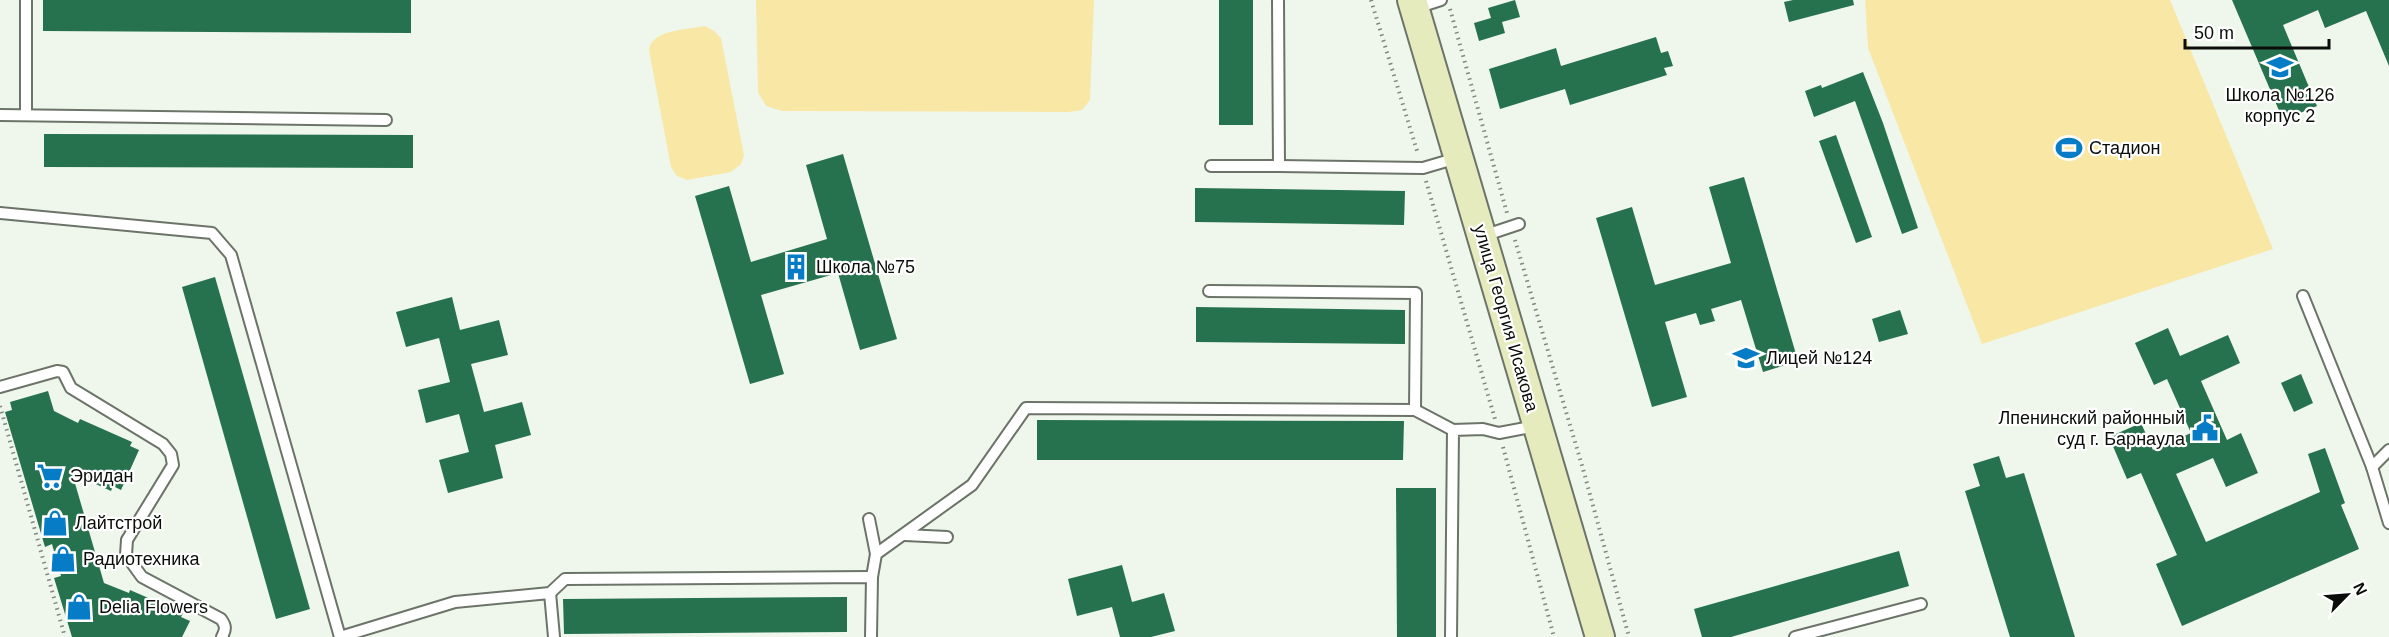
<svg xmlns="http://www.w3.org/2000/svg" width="2389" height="637" font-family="Helvetica,sans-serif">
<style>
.green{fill:#f8e7a5}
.building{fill:#26714e}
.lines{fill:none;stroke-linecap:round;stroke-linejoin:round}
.lane-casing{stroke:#6c746a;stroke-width:14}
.secondary-casing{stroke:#6c746a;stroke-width:32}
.path{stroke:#828880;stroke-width:4;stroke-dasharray:1.5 4.5;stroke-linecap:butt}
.lane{stroke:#fff;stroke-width:10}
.secondary{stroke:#e6ebbd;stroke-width:28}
.labels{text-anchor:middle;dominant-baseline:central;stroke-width:4.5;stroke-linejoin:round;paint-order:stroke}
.poi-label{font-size:18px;fill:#0a0d09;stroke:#fff;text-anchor:start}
.street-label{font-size:18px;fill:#0a0d09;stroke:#fff}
</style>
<rect width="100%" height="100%" fill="#eff7ec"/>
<!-- green -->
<g class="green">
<path d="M756,0H1094L1090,100L1082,110L1068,112L782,111L766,106L758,92Z"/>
<path d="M1865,0H2170L2273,249L1982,344L1868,48Z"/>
<path d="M705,26L714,31L721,38L744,155L741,164L731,172L687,180L677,176L671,167L649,50C652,29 687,30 705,26Z"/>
</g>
<!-- building -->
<g class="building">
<path d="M43,0H411V33L43,31Z"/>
<rect x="1219" y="0" width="34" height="125"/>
<path d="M1515,0L1520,17L1502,22L1505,33L1479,41L1474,23L1491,18L1488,8Z"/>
<path d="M1793,0H1853L1854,5L1789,22L1784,2Z"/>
<path d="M2232,0H2389V66L2366,11L2325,28L2318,10L2283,25L2317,106L2283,120Z"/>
<path d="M1656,37L1661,53L1668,51L1673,66L1664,68L1667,75L1570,105L1565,89L1500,109L1489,69L1556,48L1561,66Z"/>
<path d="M1863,72L1883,123L1918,228L1902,234L1855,101L1814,117L1805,91L1821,85L1822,88Z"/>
<path d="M44,134L413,135V168L44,167Z"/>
<path d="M1836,135L1872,237L1856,243L1819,141Z"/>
<path d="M843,154L897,339L860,350L838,273L761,295L784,374L750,384L695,196L729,186L751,262L827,239L806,165Z"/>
<path d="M1744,177L1798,361L1763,372L1741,300L1711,309L1715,321L1700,325L1696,313L1665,322L1687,397L1652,407L1596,218L1632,207L1655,285L1731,263L1709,187Z"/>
<path d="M1195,188L1405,191L1404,225L1195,222Z"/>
<path d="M215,277L310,609L276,619L182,287Z"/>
<path d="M452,297L460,330L499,320L508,355L471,364L484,412L522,402L531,435L495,445L503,478L448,493L439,460L469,452L459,414L426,423L418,390L450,382L439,338L406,347L396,312Z"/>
<path d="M1196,307L1405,310V344L1196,342Z"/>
<path d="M1900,310L1908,334L1879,342L1872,319Z"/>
<path d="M2168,328L2180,356L2228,335L2240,363L2201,381L2227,440L2241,433L2258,473L2226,487L2213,458L2176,474L2206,542L2320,492L2308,454L2325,448L2345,503L2341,505L2359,549L2182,626L2156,564L2177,555L2141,473L2127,479L2109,437L2141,423L2153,450L2191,433L2167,379L2154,385L2135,343Z"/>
<path d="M2301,374L2313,403L2294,412L2281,383Z"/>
<path d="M48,391L54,411L78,423L80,419L132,442L130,446L139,450L121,490L113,486L111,491L72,473L104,583L129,593L130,590L183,613L181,617L190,621L182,637H72L54,578L61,576L52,544L45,547L5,412L12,410L10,402Z"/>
<path d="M1037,420L1404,421L1403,460H1037Z"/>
<path d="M1999,456L2006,478L2024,473L2075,637H2010L1965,491L1980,486L1973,464Z"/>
<path d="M1396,488H1436V637H1397Z"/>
<path d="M1899,551L1909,586L1731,637H1702L1694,609Z"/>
<path d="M1122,565L1132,602L1164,593L1175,631L1151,637H1120L1112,607L1077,616L1068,579Z"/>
<path d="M847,597V632L564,634L563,599Z"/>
</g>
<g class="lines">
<!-- lane casing -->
<g class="lane-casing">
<g id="lane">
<path d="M1416,8L1441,0"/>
<path d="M26,114V0"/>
<path d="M0,115L386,120"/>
<path d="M1211,166H1279L1278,0"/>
<path d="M1279,166L1423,168L1457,158"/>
<path d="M0,213L212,233L231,255L340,637L455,602L550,593L565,579L872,577L871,637"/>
<path d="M1483,236L1519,224"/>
<path d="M1209,291L1416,293L1415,410"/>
<path d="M2303,296L2372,467L2389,523"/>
<path d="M0,387L57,371L63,372L71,388L163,444L171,454L173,465L127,540L126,555L142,577L221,619C226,626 226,629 222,637"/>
<path d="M2372,467L2389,450"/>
<path d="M869,519L876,554"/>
<path d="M905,535L947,537"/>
<path d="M872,577L876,554L972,485L1026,408L1415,410L1453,430"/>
<path d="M550,593L554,637"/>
<path d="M1451,637L1453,430L1483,429L1499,433L1536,426"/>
<path d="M1795,637L1921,604"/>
</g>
</g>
<!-- secondary casing -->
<g class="secondary-casing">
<path id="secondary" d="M1412,0L1600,637"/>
</g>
<!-- path -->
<g class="path">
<path d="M1371,0L1418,154"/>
<path d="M1450,9L1507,213"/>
<path d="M1426,181L1495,419"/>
<path d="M1515,240L1583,469L1629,637"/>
<path d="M0,406L65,637"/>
<path d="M1503,447L1554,637"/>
</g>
<!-- lane -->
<use href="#lane" class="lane"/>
<!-- secondary -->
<use href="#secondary" class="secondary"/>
</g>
<!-- icons -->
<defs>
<g id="school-bare" transform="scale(2.07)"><path d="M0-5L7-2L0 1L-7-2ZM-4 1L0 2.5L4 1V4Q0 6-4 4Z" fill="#067cc6" stroke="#fff" stroke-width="2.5" paint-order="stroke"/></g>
<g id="stadium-bare" transform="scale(2.07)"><path d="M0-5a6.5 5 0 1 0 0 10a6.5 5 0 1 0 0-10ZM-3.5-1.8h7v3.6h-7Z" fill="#067cc6" stroke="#fff" stroke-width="2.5" paint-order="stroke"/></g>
<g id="building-bare" transform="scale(2.07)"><path d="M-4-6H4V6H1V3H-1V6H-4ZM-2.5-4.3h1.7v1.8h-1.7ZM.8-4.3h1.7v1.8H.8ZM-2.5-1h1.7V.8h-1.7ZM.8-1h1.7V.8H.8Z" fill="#067cc6" stroke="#fff" stroke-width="2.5" paint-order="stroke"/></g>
<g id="civic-bare" transform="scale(2.07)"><path d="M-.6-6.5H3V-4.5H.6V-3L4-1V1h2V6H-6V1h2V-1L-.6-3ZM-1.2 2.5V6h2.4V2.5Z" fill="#067cc6" stroke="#fff" stroke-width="2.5" paint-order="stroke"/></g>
<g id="supermarket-bare" transform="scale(2.07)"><path d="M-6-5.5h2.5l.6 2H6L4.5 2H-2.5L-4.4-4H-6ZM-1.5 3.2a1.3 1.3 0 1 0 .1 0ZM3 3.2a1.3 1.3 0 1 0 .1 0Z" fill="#067cc6" stroke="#fff" stroke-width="2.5" paint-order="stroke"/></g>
<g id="shop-bare" transform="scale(2.07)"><path d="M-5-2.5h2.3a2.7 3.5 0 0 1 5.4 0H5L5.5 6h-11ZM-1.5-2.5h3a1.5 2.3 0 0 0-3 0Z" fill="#067cc6" stroke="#fff" stroke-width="2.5" paint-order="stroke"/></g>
</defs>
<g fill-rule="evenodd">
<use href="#school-bare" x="2280" y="67"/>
<use href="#stadium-bare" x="2069" y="148"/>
<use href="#building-bare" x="796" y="267"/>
<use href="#school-bare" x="1746" y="358"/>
<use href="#civic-bare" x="2205" y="428"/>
<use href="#supermarket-bare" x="50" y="476"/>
<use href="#shop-bare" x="55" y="523"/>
<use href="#shop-bare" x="63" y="559"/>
<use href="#shop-bare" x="79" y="607"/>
</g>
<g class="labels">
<!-- poi labels -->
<g class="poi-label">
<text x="2280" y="95" text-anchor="middle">Школа №126<tspan x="2280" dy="21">корпус 2</tspan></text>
<text x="2089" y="148">Стадион</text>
<text x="816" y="267">Школа №75</text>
<text x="1766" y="358">Лицей №124</text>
<text x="2185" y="418" text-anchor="end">Лпенинский районный<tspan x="2185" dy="21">суд г. Барнаула</tspan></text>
<text x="70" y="476">Эридан</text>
<text x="75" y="523">Лайтстрой</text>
<text x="83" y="559">Радиотехника</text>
<text x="99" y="607">Delia Flowers</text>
</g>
<!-- street labels -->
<g class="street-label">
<text transform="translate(1506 318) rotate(74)">улица Георгия Исакова</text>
</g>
</g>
<!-- north arrow -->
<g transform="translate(2347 595) rotate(65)" stroke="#ffffff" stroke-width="4.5" paint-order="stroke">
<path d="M0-4.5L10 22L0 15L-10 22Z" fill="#0a0d09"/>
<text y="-9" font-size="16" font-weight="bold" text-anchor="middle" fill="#0a0d09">N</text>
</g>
<!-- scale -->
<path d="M2185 39v9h144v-9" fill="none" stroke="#0a0d09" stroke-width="3"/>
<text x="2194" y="39" font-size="18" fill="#0a0d09" stroke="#ffffff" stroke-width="4.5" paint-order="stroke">50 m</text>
</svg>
